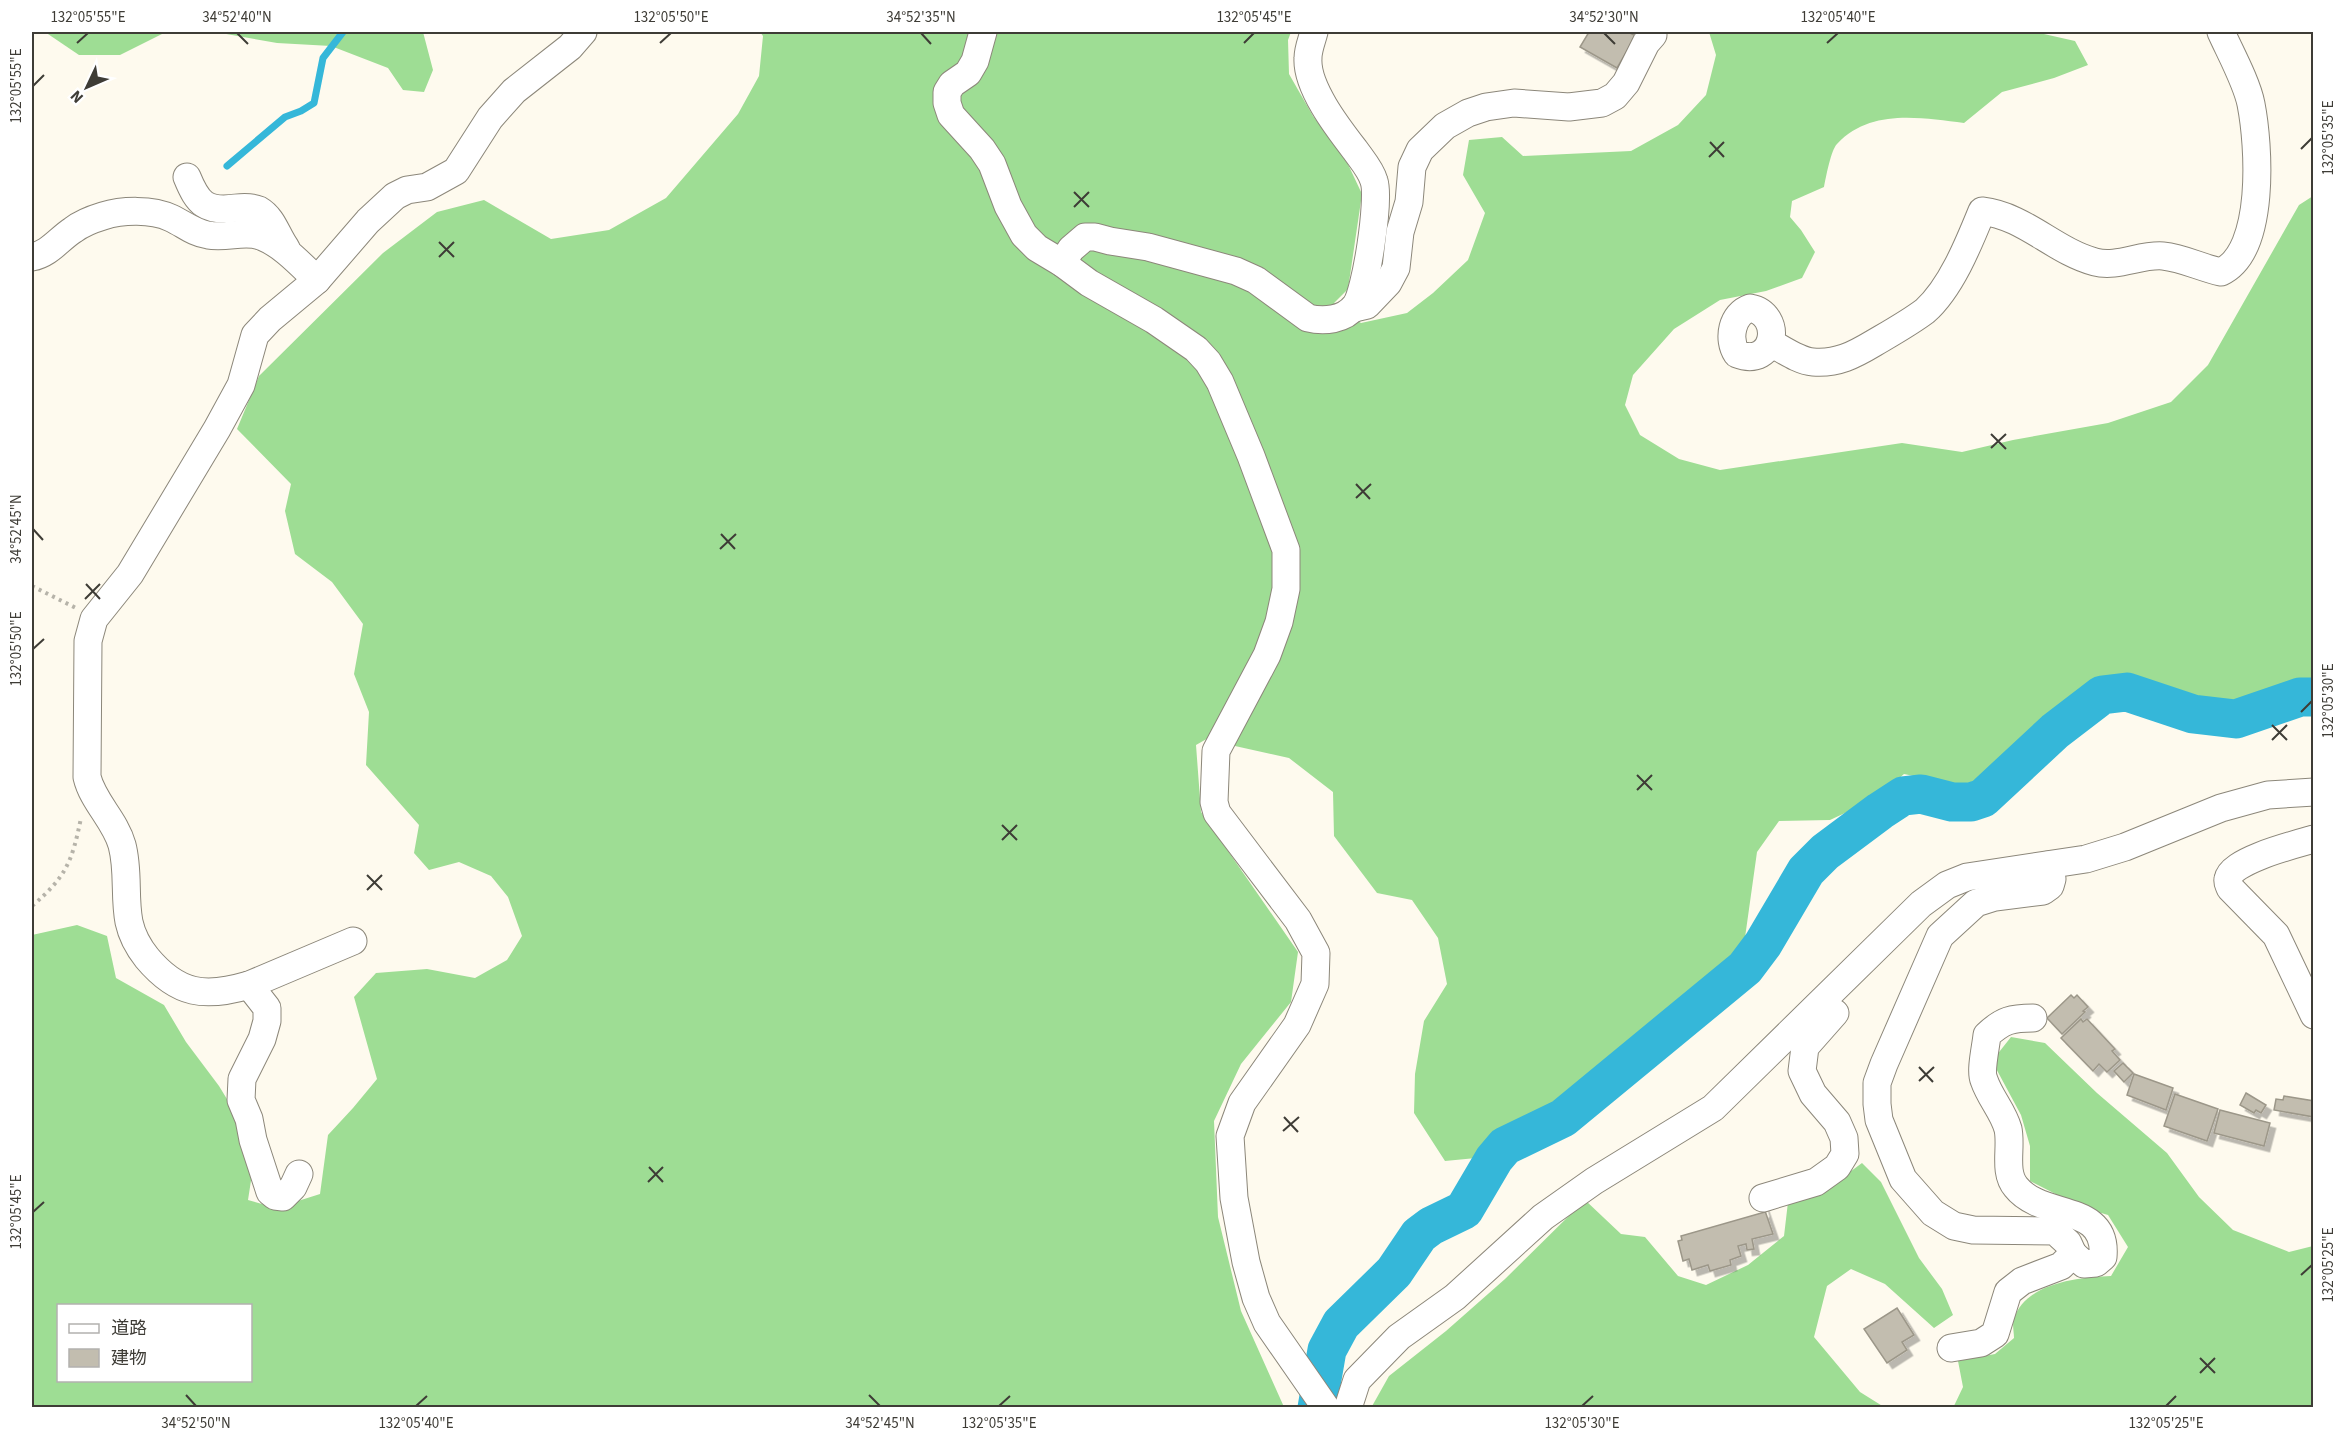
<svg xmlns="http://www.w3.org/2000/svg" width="2345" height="1439" font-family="'Source Sans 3','Noto Sans JP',sans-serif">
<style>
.forest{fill:#9edd94;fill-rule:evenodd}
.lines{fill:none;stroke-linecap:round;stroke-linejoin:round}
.stream{stroke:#35b7d9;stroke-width:7}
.river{stroke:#35b7d9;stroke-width:39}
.building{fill:#c2bdaf;stroke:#9c9789;stroke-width:1.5;filter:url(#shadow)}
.minor-casing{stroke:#8c877a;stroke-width:29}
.path{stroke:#b6b3a9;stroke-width:4;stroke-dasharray:3 4.5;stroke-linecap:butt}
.minor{stroke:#fff;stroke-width:27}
.ticks{fill:none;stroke:#3e3c36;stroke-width:2}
.neatline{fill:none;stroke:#3e3c36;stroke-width:2}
.ticks-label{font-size:15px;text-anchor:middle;fill:#3e3c36}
</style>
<defs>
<filter id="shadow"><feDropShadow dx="5.5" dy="5.5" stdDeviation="0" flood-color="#0004"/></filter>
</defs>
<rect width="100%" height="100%" fill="#fefaee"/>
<!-- forest -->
<g class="forest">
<path d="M45,32H166L120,55H79Z"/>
<path d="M215,32H423L433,70L424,92L403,90L388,68L331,46L277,43Z"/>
<path d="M760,32H1291L1288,40L1289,74L1313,116L1346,160L1362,194L1348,289L1334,303L1361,323L1407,313L1433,293L1468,260L1485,213L1463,175L1469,140L1502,137L1523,156L1631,151L1678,125L1706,95L1716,55L1709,32H2035L2075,41L2088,65L2054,78L2002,92L1964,123C1921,118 1871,108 1837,144C1831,150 1826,177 1824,187L1792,201L1790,217L1801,230L1815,252L1802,278L1766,291L1720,300L1674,329L1633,375L1625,405L1640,435L1679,459L1720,470L1902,443L1962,452L2013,440L2108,423L2171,402L2208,365L2299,205L2313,196V681L2292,683L2229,704L2186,696L2130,679L2097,690L2030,731L1994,772L1962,786L1904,774L1875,799L1830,820L1779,821L1757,852L1742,959L1669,1009L1599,1070L1541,1115L1498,1137L1476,1158L1445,1161L1414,1113L1415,1074L1424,1021L1447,984L1438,938L1412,900L1377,893L1334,836L1333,792L1289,758L1235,746L1210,737L1196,745L1201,812L1298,952L1291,1002L1241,1064L1214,1121L1218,1217L1241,1311L1284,1407H32V935L77,925L107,936L116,978L164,1005L186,1042L219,1086L244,1127L252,1174L248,1200L276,1208L320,1194L328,1135L353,1108L377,1079L354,997L376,973L427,969L475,978L507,960L522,936L508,897L491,876L459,862L429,870L414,853L419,825L366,765L369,712L354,674L363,624L332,582L295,554L285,511L291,484L237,429L259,376L383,253L437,212L484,200L551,239L609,230L666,198L738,114L759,76L763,36ZM58,1306H250V1380H58Z"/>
<path d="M2011,1037L2045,1043L2097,1093L2167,1153L2199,1197L2233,1230L2289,1252L2313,1246V1407L1953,1408L1963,1387L1958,1361L1995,1354L2014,1338C2014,1332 2012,1324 2014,1319C2025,1283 2079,1277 2111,1276L2128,1247L2108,1215L2081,1207L2030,1181V1146L2021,1115L1992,1061Z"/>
<path d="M1862,1163L1881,1182L1919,1258L1942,1289L1953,1315L1934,1328L1885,1284L1851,1269L1827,1286L1814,1337L1860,1392L1884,1407L1371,1408L1389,1376L1446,1331L1505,1279L1585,1200L1621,1234L1645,1237L1678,1276L1706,1285L1748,1265L1784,1236L1788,1202L1827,1189Z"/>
</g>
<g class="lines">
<!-- stream -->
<path class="stream" d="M227,166L285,117L301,111L314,103L323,58L343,32"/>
<!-- river -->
<path class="river" d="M1317,1408L1327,1350L1341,1324L1394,1272L1419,1235L1431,1226L1464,1210L1494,1159L1505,1146L1563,1118L1745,968L1763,944L1806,871L1825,852L1880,811L1903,796L1921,794L1952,802H1971L1983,798L2055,731L2102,695L2127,692L2193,714L2236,719L2300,697H2314"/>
</g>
<!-- building -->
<g class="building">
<path d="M1589,32H1628L1636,36L1617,68L1580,47Z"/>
<path d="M2071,995L2074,998L2077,995L2088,1007L2083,1011L2085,1012L2062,1034L2047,1018Z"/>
<path d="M2081,1019L2083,1022L2087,1019L2115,1049L2112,1051L2120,1060L2107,1072L2099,1064L2093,1071L2061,1038Z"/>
<path d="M2123,1063L2133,1073L2124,1082L2114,1071Z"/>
<path d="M2134,1074L2173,1088L2166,1110L2127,1095Z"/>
<path d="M2246,1093L2266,1105L2261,1113L2256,1110L2254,1113L2240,1105Z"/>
<path d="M2175,1094L2218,1109L2207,1141L2164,1126Z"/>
<path d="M2284,1096L2314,1101V1117L2274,1110L2276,1099L2283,1100Z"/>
<path d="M2220,1110L2270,1123L2264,1146L2214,1133Z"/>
<path d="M1763,1205L1773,1234L1752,1239L1754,1249L1747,1250L1746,1244L1738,1246L1741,1256L1730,1260L1731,1265L1710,1271L1708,1265L1692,1270L1689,1259L1683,1261L1678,1241L1682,1240L1681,1236L1765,1212Z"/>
<path d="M1897,1308L1914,1335L1902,1342L1907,1350L1887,1363L1864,1329Z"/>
</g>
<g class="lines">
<!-- minor casing -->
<g class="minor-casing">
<g id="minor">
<path d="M983,32L975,61L968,73L952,84L947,92V103L951,115L982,149L992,164L1008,206L1024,235L1037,248L1062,263L1089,283L1154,320L1196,349L1208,362L1220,382L1251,456L1286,550V589L1279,622L1267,655L1216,751L1214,802L1217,813L1298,920L1316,953L1315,984L1297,1025L1242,1103L1230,1136L1234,1198L1246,1262L1256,1298L1267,1323L1326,1408"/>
<path d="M187,177C198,204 206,212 236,208C244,207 252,207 259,210C273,218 277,236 286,248"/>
<path d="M32,257C49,254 59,239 73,230C82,223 93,219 103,216C122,210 152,209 171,218C184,224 194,233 208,235C227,239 246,229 263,237C283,245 301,265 317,280"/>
<path d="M1062,263L1071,249L1085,237H1095L1110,241L1148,247L1236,271L1256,280L1308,318C1324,322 1344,320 1355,306C1366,293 1380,199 1374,181C1371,170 1362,160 1355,150C1338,128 1306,87 1308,58C1308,49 1312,40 1314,32"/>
<path d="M1354,308L1367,305L1388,283L1396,268L1400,232L1409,202L1412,167L1420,150L1445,126L1468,113L1486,107L1514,103L1569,107L1602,103L1615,96L1626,83L1646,43L1653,35"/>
<path d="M1750,308C1784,314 1776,369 1737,354C1727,339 1732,314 1750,308Z"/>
<path d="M1771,343C1784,350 1799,361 1813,362C1837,364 1854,355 1874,343C1891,333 1909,323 1925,311C1951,288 1969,243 1982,211C2025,216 2054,251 2095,262C2117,268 2141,254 2163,256C2183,258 2202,268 2221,272C2266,251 2259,145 2251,104C2247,83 2230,52 2221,32"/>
<path d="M2314,839C2297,844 2231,860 2228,879C2227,882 2229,885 2230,888L2276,935L2314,1015"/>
<path d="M353,941L249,985C205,998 178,995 147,958C139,948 132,936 129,922C124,897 129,871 122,845C115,820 93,802 87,777L88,641L94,619L130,574L217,429L241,385L255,335L270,319L317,280L368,221L395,196L407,190L427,187L456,171L490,118L514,91L570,47L583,32"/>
<path d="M249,985L267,1008V1021L262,1039L242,1079L241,1100L249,1119L253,1140L270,1192L275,1196L283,1197L293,1187L299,1174"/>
<path d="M2033,1018C2012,1018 2003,1020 1987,1035C1986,1046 1980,1071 1984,1080C1990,1098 2003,1111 2008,1129C2012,1147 2003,1172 2016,1187C2042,1220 2108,1202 2103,1257L2096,1263L2084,1264L2073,1254"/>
<path d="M1763,1198L1816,1182L1837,1167L1845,1154L1844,1138L1837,1122L1813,1094L1802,1071L1805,1047L1835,1013"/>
<path d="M1951,1348L1981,1343L1995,1334L2008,1292L2022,1281L2061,1266L2073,1254L2068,1243L2055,1231L1973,1230L1954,1226L1933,1213L1903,1179L1879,1120L1877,1104V1083L1884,1064L1940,936L1976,903L1995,897L2043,891L2050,886L2052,879L2048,865"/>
<path d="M1348,1408L1357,1380L1399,1337L1455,1297L1543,1217L1594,1181L1713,1108L1921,904L1947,885L1967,877L2086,859L2125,847L2221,808L2268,795L2314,792"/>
</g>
</g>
<!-- path -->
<g class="path">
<path d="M32,586L76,608"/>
<path d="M32,906C66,877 72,862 81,818"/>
</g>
<!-- minor -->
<use href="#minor" class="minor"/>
</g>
<!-- ticks -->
<path class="ticks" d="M237,33L248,44M921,33L931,44M1604,33L1615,44M77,43L88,33M660,43L671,33M1244,43L1254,33M1827,43L1838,33M33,86L44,75M1710,142L1724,157M2301,149L2312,138M1709,157L1724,142M1074,192L1089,207M1074,207L1089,192M439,242L454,257M439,257L454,242M1991,434L2006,449M1991,448L2006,434M1356,484L1370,499M1356,498L1371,484M33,529L43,540M721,534L735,549M720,549L736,534M86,584L100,599M85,599L100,584M33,649L44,639M2301,712L2312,701M2272,725L2287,740M2272,740L2287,725M1637,775L1652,790M1637,790L1652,775M1002,825L1017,840M1002,840L1017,825M367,875L382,890M367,890L382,875M1919,1067L1933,1082M1919,1081L1934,1067M1284,1117L1298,1132M1283,1131L1299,1117M649,1167L663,1182M648,1182L663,1167M33,1212L44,1202M2301,1275L2312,1265M2200,1358L2215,1373M2200,1373L2215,1358M186,1395L196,1406M869,1395L880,1406M416,1406L427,1396M999,1406L1010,1396M1582,1406L1593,1396M2166,1406L2176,1396"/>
<!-- border -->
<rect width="2345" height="1439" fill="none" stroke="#ffffff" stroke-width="66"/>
<!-- legend -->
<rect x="57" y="1304" width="195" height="78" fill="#ffffff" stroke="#b2b1af" stroke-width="1.5"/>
<rect x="69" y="1324" width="30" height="9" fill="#ffffff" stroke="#b2b1af" stroke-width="1.5"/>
<text x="111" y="1334" font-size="18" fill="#3e3c36">道路</text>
<rect x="69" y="1349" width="30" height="18" fill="#c2bdaf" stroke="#b2b1af" stroke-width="1.5"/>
<text x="111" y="1364" font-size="18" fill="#3e3c36">建物</text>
<!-- north arrow -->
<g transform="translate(87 87) rotate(226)" stroke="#ffffff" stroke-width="4.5" paint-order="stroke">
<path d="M0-4.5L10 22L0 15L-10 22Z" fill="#3e3c36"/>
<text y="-9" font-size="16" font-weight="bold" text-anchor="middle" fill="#3e3c36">N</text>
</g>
<rect x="33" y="33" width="2279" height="1373" class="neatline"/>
<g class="ticks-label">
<text x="88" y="22">132°05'55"E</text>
<text x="237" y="22">34°52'40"N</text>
<text x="671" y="22">132°05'50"E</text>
<text x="921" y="22">34°52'35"N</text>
<text x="1254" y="22">132°05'45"E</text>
<text x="1604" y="22">34°52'30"N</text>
<text x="1838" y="22">132°05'40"E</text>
<text transform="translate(16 86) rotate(-90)" y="5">132°05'55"E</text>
<text transform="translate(2328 138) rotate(-90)" y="5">132°05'35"E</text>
<text transform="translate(16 529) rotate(-90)" y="5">34°52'45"N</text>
<text transform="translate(16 649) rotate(-90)" y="5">132°05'50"E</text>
<text transform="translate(2328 701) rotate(-90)" y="5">132°05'30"E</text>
<text transform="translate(16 1212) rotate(-90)" y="5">132°05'45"E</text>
<text transform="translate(2328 1265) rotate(-90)" y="5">132°05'25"E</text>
<text x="196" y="1428">34°52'50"N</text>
<text x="416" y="1428">132°05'40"E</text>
<text x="880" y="1428">34°52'45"N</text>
<text x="999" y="1428">132°05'35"E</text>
<text x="1582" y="1428">132°05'30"E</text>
<text x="2166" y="1428">132°05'25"E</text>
</g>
</svg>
